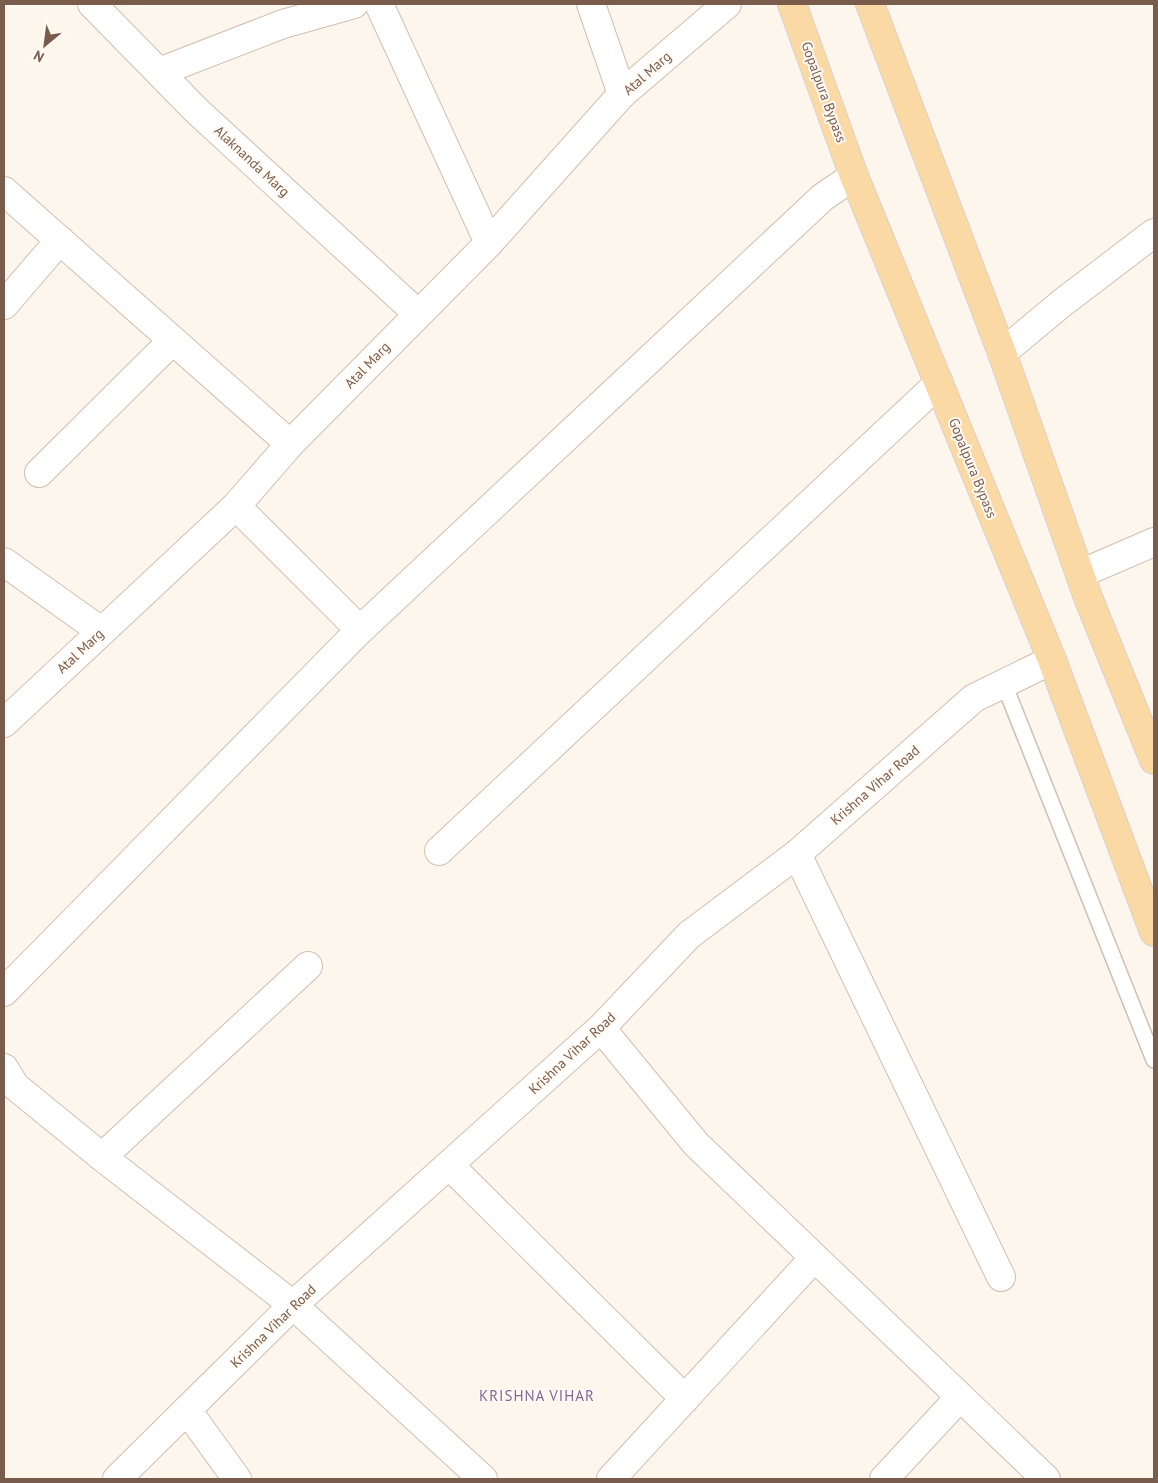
<svg xmlns="http://www.w3.org/2000/svg" width="1158" height="1483" font-family="'PT Sans',sans-serif">
<style>
.lines{fill:none;stroke-linecap:round;stroke-linejoin:round}
.service-casing{stroke:#d1beb0;stroke-width:18}
.minor-casing{stroke:#d1beb0;stroke-width:30}
.primary-casing{stroke:#dad1cd;stroke-width:30}
.service{stroke:#fff;stroke-width:15}
.minor{stroke:#fff;stroke-width:28}
.primary{stroke:#fbd9a5;stroke-width:28}
.labels{text-anchor:middle;dominant-baseline:central;stroke-width:4;stroke-linejoin:round;paint-order:stroke}
.street-label{font-size:14px;fill:#7a5c4d;stroke:#fffaf3}
.neighbourhood-label{font-size:15px;letter-spacing:1px;fill:#846695;stroke:#fffaf3}
</style>
<rect width="100%" height="100%" fill="#fdf6ec"/>
<g class="lines">
<!-- service casing -->
<g class="service-casing">
<path id="service" d="M1004,684L1154,1060"/>
</g>
<!-- minor casing -->
<g class="minor-casing">
<g id="minor">
<path d="M92,4L198,112L417,313"/>
<path d="M379,4L489,243"/>
<path d="M591,4L622,94"/>
<path d="M159,72L283,24L354,4"/>
<path d="M4,191L290,444"/>
<path d="M4,305L60,240"/>
<path d="M1002,353L1062,303L1154,233"/>
<path d="M39,473L172,341"/>
<path d="M236,506L360,630"/>
<path d="M4,562L101,631"/>
<path d="M1080,574L1154,542"/>
<path d="M4,723L236,506L290,444L489,243L622,94L727,4"/>
<path d="M439,851L939,383"/>
<path d="M797,854L1001,1277"/>
<path d="M4,992L360,630L823,197L854,176"/>
<path d="M601,1028L696,1144L1046,1479"/>
<path d="M4,1068L15,1086L102,1157L293,1305L483,1479"/>
<path d="M102,1157L308,966"/>
<path d="M449,1165L685,1399"/>
<path d="M187,1410L237,1479"/>
<path d="M117,1479L293,1305L601,1028L689,935L797,854L974,698L1052,660"/>
<path d="M611,1479L814,1258"/>
<path d="M884,1479L960,1397"/>
</g>
</g>
<!-- primary casing -->
<g class="primary-casing">
<g id="primary">
<path d="M792,4L854,176L1052,660L1154,932"/>
<path d="M870,4L1002,353L1089,600L1154,760"/>
</g>
</g>
<!-- service -->
<use href="#service" class="service"/>
<!-- minor -->
<use href="#minor" class="minor"/>
<!-- primary -->
<use href="#primary" class="primary"/>
</g>
<g class="labels">
<!-- street labels -->
<g class="street-label">
<text transform="translate(647 73) rotate(-41)">Atal Marg</text>
<text transform="translate(824 92) rotate(70)">Gopalpura Bypass</text>
<text transform="translate(252 161) rotate(43)">Alaknanda Marg</text>
<text transform="translate(367 365) rotate(-46)">Atal Marg</text>
<text transform="translate(973 468) rotate(68)">Gopalpura Bypass</text>
<text transform="translate(80 651) rotate(-43)">Atal Marg</text>
<text transform="translate(875 785) rotate(-41)">Krishna Vihar Road</text>
<text transform="translate(572 1053) rotate(-43)">Krishna Vihar Road</text>
<text transform="translate(273 1326) rotate(-44)">Krishna Vihar Road</text>
</g>
<!-- neighbourhood labels -->
<g class="neighbourhood-label">
<text x="537" y="1395">KRISHNA VIHAR</text>
</g>
</g>
<!-- border -->
<rect width="1158" height="1483" fill="none" stroke="#7a5c4d" stroke-width="10"/>
<!-- north arrow -->
<g transform="translate(45 45) rotate(209)" stroke="#fffaf3" stroke-width="4" paint-order="stroke">
<path d="M0-4L9 19L0 12L-9 19Z" fill="#7a5c4d"/>
<text y="-8" font-size="14" font-weight="bold" text-anchor="middle" fill="#7a5c4d">N</text>
</g>
</svg>
